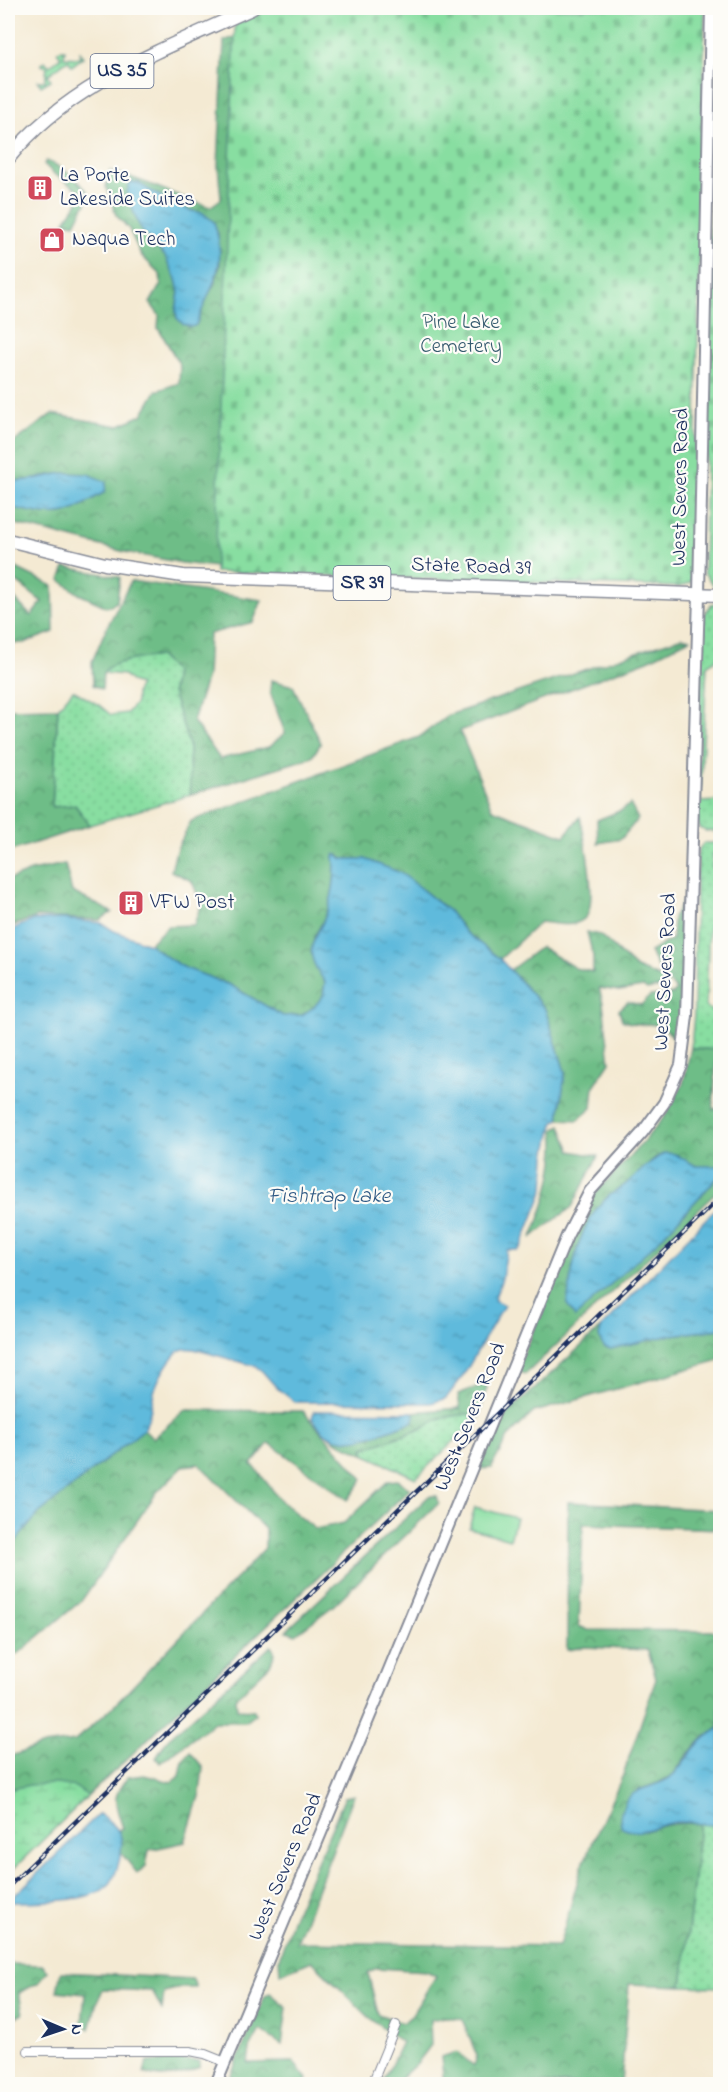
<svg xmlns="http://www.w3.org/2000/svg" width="728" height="2092" font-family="'Indie Flower',sans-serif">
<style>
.grass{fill:url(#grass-dots);stroke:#528680;stroke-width:1.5}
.forest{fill:url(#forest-crowns);stroke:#447672;stroke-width:1.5;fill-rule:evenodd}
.wetland{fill:url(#wetland-marsh);stroke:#528680;stroke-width:1.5}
.cemetery{fill:url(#cemetery-stones);stroke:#528680;stroke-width:1.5}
.pitch{fill:#88dea1;stroke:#528680;stroke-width:1.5}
.water{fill:url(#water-ripples);stroke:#3c749d;stroke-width:1.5}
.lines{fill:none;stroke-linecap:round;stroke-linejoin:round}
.minor-casing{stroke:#888c98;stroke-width:10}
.tertiary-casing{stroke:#888c98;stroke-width:14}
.primary-casing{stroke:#888c98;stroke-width:15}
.minor{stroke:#fff;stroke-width:8}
.tertiary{stroke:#fff;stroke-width:10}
.primary{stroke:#fff;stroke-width:12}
.rail-casing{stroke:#1b2f5e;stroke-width:4.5}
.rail{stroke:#fdfcf7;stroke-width:2;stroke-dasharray:7;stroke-linecap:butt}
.labels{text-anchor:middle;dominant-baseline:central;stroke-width:4.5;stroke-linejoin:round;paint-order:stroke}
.shield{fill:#fdfcf7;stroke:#5f6c8c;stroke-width:1.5}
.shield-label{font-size:20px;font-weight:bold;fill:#1b2f5e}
.poi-label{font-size:21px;fill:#1b2f5e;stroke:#fdfcf7;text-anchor:start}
.park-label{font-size:21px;fill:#365b6f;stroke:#fdfcf7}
.street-label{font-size:21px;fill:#1b2f5e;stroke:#fdfcf7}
.water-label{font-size:22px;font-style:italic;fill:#2f5984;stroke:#fdfcf7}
</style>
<defs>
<pattern id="grass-dots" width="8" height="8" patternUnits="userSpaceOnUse" patternTransform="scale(1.5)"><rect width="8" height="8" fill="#88dea1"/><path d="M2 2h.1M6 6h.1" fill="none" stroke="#75bf8d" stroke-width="1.8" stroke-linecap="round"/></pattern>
<pattern id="forest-crowns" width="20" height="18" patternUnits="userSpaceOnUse" patternTransform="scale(1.5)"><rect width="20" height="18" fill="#6ebd87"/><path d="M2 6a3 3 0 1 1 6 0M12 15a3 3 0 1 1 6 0" fill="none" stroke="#5a9a72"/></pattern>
<pattern id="wetland-marsh" width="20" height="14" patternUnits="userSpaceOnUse" patternTransform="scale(1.5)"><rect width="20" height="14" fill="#88dea1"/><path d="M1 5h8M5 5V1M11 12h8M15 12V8" fill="none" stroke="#75bf8d"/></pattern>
<pattern id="cemetery-stones" width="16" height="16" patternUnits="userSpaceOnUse" patternTransform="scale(1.5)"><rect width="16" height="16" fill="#88dea1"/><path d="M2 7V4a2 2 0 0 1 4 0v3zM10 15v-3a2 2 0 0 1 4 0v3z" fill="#75bf8d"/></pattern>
<pattern id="water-ripples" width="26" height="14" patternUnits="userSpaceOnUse" patternTransform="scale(1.5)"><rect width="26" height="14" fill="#5ebadc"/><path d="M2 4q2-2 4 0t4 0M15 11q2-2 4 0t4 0" fill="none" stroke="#4d98b6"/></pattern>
</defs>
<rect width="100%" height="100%" fill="#fdfcf7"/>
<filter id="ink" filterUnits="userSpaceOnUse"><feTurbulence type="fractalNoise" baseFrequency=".0167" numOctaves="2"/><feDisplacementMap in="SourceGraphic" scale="12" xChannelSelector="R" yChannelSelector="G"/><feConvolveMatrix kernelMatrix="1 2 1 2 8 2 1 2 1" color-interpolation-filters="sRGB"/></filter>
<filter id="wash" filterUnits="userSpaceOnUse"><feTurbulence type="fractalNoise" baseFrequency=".008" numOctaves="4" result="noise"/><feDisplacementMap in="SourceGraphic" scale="24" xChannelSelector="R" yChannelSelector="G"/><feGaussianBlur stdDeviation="1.35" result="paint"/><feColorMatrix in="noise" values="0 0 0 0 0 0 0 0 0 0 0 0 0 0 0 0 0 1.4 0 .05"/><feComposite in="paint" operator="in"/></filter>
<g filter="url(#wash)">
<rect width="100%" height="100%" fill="#f4ead3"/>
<!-- grass -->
<g class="grass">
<path d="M60,50H65L64,57L79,58L80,52L83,57L72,66L68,60L48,75L51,80L41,86L38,81H45L47,67L41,65L45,61L49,66L61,57L57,52Z"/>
<path d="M720,603V657L707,666L700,802L720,801V832L706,831L700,828L697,819L702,626L704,614L711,605Z"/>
<path d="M159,656L175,672L172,692L189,745L190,795L90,825L75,805L52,807L58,708L73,690L99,705L111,715L127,713L136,703V692L140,685L133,683L124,675L103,673C115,659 141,658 159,656Z"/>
<path d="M704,843H720V855L713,854L712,868H720V925H709L706,1007L716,1013L718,1027L717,1050L691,1048L694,1014L696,876C702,862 691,856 704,843Z"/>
<path d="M467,1414L479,1417L416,1478L364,1454V1448L416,1431L440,1418Z"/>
<path d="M700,1824H720V1944L719,1967L720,1970V1987L682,1986Z"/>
</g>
<!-- forest -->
<g class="forest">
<path d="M259,28L232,569L182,563L125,552L8,522V507C26,510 53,519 71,511C83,506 93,498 105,492L106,482C87,473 70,471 49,475C37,477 28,481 16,481L8,490V451L13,443L52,414L118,426L142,415L156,391L179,383L180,365L158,328L159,315L150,303L161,284L160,274L141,255L129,229L116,215L106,187L110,171C145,180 176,196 210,207L221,199L218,166L224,41ZM138,183C157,196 180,209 203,213L218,233L220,265L215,283L206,299L196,325L188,327L177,318L176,311L179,292L176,279L165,256L150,242L137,221L129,198Z"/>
<path d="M46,161C61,165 81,182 90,195L75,224L65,222L66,219L83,195L82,192L54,174L44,164Z"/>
<path d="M8,564L53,586L54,632L24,643L8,644V603L14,598L31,616L42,602L18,583L8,578Z"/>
<path d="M65,567L120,577L117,602L107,607L79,594L60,580Z"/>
<path d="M131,581L262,600L253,622L209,634L207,676L193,721L220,759L269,747L285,733L270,692L271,680L293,686L321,743L312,757L190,795L189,745L172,692L175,672L159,656C146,658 107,661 103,674C102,678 103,685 102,689L93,685L92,662L105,631Z"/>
<path d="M682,637L690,639L648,660L460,731L492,809L564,836L580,817C584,835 599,905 585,918C574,929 555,923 540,922L500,959L465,932L449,911L423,890L381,866L365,859H343L339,855L334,857C337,874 332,900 325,917C323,924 316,931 314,938C310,953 318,970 325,982L323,996L314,1007L302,1015L283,1016L230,985L185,968L171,960L149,944L168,926L194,925L201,904L192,881L171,871L176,851L191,821L419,737L449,715Z"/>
<path d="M58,708L52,807L75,805L90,825L8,852V709Z"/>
<path d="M630,804L638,819L621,839L598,843L597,820L622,810Z"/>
<path d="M65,864L72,892L112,912L100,920L37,917L14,925L8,931V880L31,871Z"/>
<path d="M686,896L685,989L681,1038L677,1043C657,1012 649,1032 622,1020L619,1010L628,1002L641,1005L650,996L673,994L676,990L669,982L665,986L647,990L643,987L619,991L599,988L603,1003L610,1062L594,1086L592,1108L578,1120L559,1119L565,1072L545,1009L510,970L541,947L575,968L593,972V956L587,932L600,935L636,968L663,979L650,952L672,939L673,917Z"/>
<path d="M691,1048L717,1050L713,1110L720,1107V1167L696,1166L675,1154L665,1153L655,1158L626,1184L606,1198L591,1219L581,1239L572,1269L659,1240L720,1175V1189L526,1374L516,1371L589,1200L635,1151L665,1116L683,1084Z"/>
<path d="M561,1125L571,1151L598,1156L572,1207L532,1237C545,1206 559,1165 554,1130Z"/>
<path d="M602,1327L599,1336L671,1335L720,1329V1360L534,1412L508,1437L491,1468L478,1469L493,1432L509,1412Z"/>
<path d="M488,1383L479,1417L467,1414L440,1418L416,1431L364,1448V1454L335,1441L326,1434C361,1445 379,1433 412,1422L415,1416L413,1412L460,1408L458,1394Z"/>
<path d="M185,1410L303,1411L363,1479L348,1500L269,1443L252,1464L282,1502L315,1529L344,1523L388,1481L397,1480L410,1489L88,1796L75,1787L11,1788L8,1790V1757L43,1745L75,1741L113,1707L265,1548V1529L199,1464L183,1466L157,1492L82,1600L19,1653L8,1657V1551L38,1514L144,1429L153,1438Z"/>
<path d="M429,1496H437L439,1503L333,1606L296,1634L286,1631Z"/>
<path d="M568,1502L720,1510V1529L583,1524L579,1626L588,1630L720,1631L719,1728L705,1736L687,1755L673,1775L658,1783L638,1790L645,1831C664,1824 680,1822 700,1824L682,1986L629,1984L621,2084H444L441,2057L457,2052L474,2066L477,2056L462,2019L445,2017L430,2020L431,2045L418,2062L398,2081L399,2084H382L402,2042L374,2022L312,1961L280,1974L279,1959L292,1920L345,1797L354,1795L297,1942L559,1946L582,1866L623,1775L656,1679L648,1650L585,1647L567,1650ZM376,1968L427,1971L436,1976L411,2016L403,2023L378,2014L368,1973Z"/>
<path d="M271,1646L275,1653L270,1665L236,1698L237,1709L254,1710L255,1714L245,1722H214C197,1737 178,1748 160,1763L156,1758L168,1739Z"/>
<path d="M190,1752L203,1767L200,1793L185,1842L149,1850L146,1866L137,1873L121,1853V1838L118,1830L123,1828C115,1804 110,1797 128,1777L144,1775L171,1782L180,1776L183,1760Z"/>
<path d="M8,1964L42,1965L48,1971L38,1983L19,1993L23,2014L15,2017L8,2000Z"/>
<path d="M61,1972L193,1979L196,1988H181L164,1992L162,2010L152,1991L103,1989L96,2005L90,2029L82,2023L85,1994L57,1991Z"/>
<path d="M270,1993L287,2007L282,2045L260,2030L250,2048L248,2063L293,2062L307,2079L305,2084H245L230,2077L265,1996Z"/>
<path d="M180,2060L200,2061L199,2067C183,2075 162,2081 144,2073L147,2062Z"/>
</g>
<!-- wetland -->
<path class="wetland" d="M57,1784L75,1787L88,1796L8,1874V1790L29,1785Z"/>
<!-- cemetery -->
<g class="cemetery">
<path d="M269,8H705L693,560L691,582L680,587L215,572L235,25Z"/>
<path d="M711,194H720V587H714L704,572Z"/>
</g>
<!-- pitch -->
<path class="pitch" d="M475,1507L516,1518L510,1539L469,1528Z"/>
<!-- water -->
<g class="water">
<path d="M130,182L138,183L168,201L192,211L203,213L214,222C229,268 211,284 196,325L192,327L183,324L177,318L176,311L179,292L176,279L165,256L143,232L137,221L127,193Z"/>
<path d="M65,473L88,474L106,482L105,492C93,498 83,506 71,511C53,519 26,510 8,507V490L16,481C33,481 48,475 65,473Z"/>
<path d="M335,854L343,859H365L401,873L449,911L465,932L500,959L545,1009L565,1072L559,1119L553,1124L546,1156L544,1189L521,1247L518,1250H507L502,1278L494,1300L504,1305L463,1376L446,1398L431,1403L295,1402L277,1388L262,1371L255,1366L194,1349C191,1349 186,1348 184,1349C172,1351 157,1381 154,1392C151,1406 151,1416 144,1429L38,1514L8,1551V936L15,928L34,920L63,919L101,923L114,931L149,944L171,960L185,968L230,985L283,1016L302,1015L314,1007L323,996L325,982C320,975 314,966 312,957C309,942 320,931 325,917C332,901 337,874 334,857Z"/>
<path d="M665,1153L675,1154L696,1166H720V1175L659,1240L575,1317L567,1304C572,1268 578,1223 607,1198C612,1192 620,1189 626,1184C639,1173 649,1161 665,1153Z"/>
<path d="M720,1204V1329L671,1335L611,1349L603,1347L599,1336L602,1327Z"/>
<path d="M314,1411L413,1412L415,1416L412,1422C390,1429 345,1451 325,1433C320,1429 316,1423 312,1418Z"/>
<path d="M720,1728V1824C707,1827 692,1821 677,1822C658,1824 641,1837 622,1828C619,1819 620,1813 624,1805C633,1784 660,1789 674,1774C691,1754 696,1741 720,1728Z"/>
<path d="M99,1814C113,1823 125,1832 121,1851C120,1860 116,1874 111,1882C95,1905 33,1901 8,1902Z"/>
</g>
</g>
<g filter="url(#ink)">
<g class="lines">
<!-- minor casing -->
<g class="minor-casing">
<g id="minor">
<path d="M28,2051H190L205,2054L225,2062"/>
<path d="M372,2084L396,2025"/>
</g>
</g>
<!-- tertiary casing -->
<g class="tertiary-casing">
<path id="tertiary" d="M216,2084L389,1670L567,1236L590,1191L642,1133L664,1103L681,1065L687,1016L699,594L711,8"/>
</g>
<!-- primary casing -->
<g class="primary-casing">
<g id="primary">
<path d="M8,159C68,83 167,48 253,8"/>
<path d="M8,540L105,564L183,576L720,595"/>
</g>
</g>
<!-- minor -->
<use href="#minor" class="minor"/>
<!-- tertiary -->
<use href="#tertiary" class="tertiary"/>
<!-- primary -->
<use href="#primary" class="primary"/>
<!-- rail casing -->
<g class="rail-casing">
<path id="rail" d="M8,1887L720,1198"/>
</g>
<!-- rail -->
<use href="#rail" class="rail"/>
</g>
</g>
<!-- icons -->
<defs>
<g id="building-square" transform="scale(1.35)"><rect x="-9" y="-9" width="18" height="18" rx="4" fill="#d1495b" stroke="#fdfcf7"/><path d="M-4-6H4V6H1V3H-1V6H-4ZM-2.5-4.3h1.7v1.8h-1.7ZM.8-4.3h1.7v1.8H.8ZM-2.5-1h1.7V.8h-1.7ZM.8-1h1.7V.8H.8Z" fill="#fff"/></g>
<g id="shop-square" transform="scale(1.35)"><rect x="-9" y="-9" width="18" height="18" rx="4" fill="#d1495b" stroke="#fdfcf7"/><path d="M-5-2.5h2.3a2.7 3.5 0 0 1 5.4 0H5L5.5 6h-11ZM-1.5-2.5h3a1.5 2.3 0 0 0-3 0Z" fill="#fff"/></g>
</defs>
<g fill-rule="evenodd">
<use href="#building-square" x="40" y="188"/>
<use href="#shop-square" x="52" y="240"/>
<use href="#building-square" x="131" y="903"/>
</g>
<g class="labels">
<!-- shield labels -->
<g class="shield">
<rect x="90.5" y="54" width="63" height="34" rx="4.5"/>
<rect x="333.5" y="566" width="57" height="34" rx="4.5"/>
</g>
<g class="shield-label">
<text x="122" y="71">US 35</text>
<text x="362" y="583">SR 39</text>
</g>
<!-- poi labels -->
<g class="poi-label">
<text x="60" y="176">La Porte<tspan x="60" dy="24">Lakeside Suites</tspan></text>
<text x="72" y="240">Naqua Tech</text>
<text x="150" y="903">VFW Post</text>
</g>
<!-- park labels -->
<g class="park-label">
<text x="461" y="323">Pine Lake<tspan x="461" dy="24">Cemetery</tspan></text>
</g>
<!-- street labels -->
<g class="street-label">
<text transform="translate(681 487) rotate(-89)">West Severs Road</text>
<text transform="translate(471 567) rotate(2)">State Road 39</text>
<text transform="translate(666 972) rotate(-87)">West Severs Road</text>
<text transform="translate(471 1417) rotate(-68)">West Severs Road</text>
<text transform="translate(286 1867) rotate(-67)">West Severs Road</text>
</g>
<!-- water labels -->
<g class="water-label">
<text x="329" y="1197">Fishtrap Lake</text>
</g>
</g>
<!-- margin -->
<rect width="728" height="2092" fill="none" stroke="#fdfcf7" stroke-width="30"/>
<!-- north arrow -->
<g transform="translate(63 2029) rotate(92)" stroke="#fdfcf7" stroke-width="4.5" paint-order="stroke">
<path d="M0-4.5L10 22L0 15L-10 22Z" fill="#1b2f5e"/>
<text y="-9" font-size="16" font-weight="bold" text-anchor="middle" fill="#1b2f5e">N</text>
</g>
</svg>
